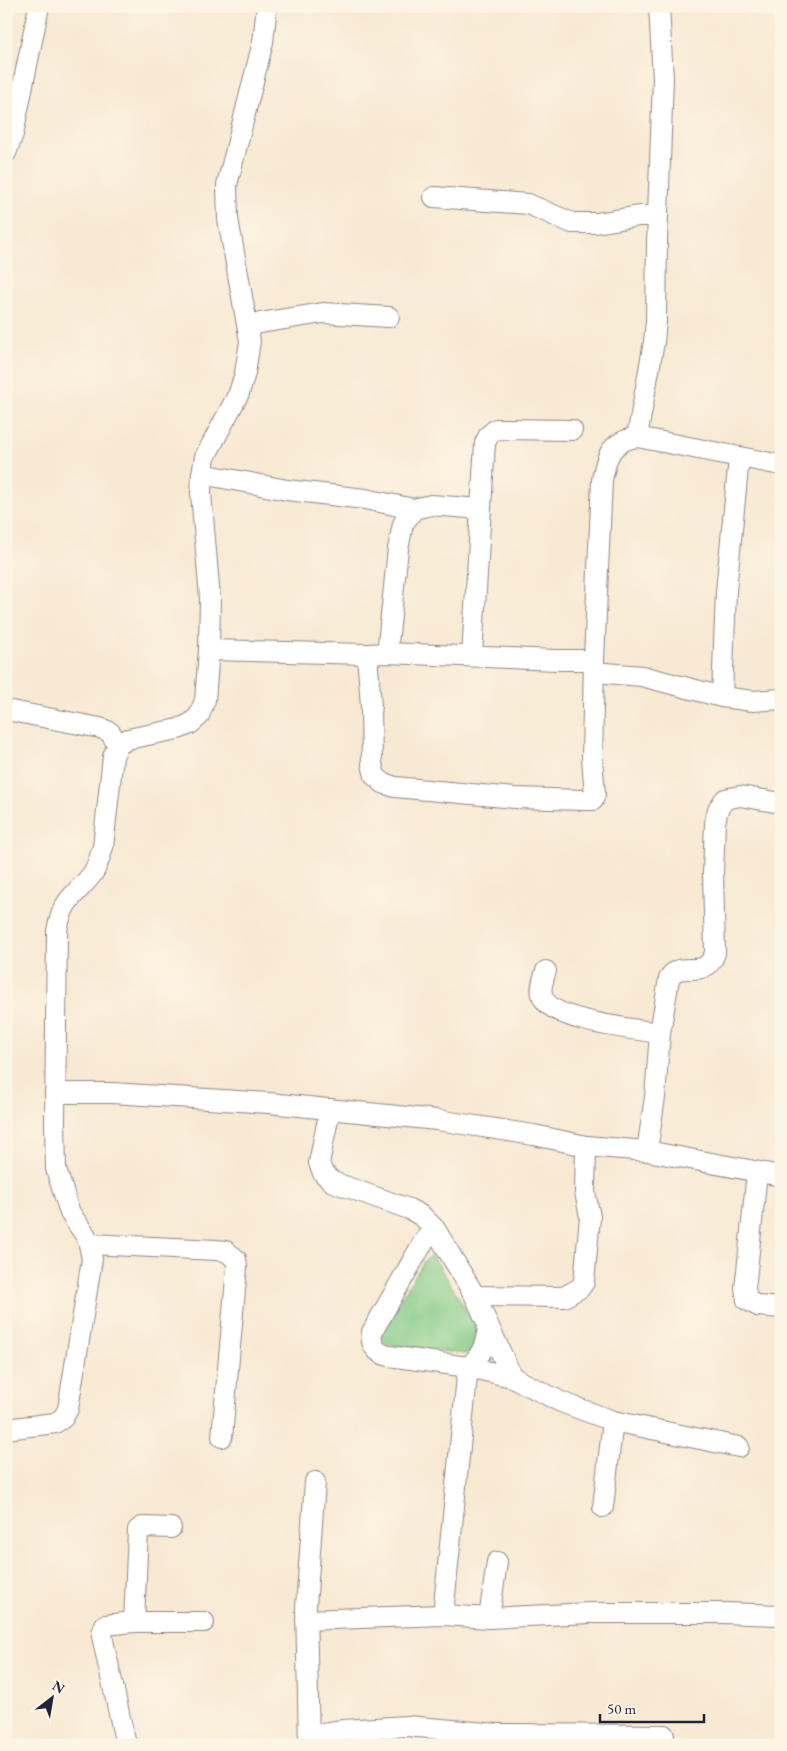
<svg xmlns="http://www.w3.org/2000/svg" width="787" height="1751" font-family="'EB Garamond',serif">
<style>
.green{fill:#82ca85;stroke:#527660}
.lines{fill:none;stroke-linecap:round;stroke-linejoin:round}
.minor-casing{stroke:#8d8686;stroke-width:22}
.minor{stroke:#fff;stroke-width:20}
</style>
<rect width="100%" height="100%" fill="#fcf5e5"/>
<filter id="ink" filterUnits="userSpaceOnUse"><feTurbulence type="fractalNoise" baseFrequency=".02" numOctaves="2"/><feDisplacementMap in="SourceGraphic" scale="10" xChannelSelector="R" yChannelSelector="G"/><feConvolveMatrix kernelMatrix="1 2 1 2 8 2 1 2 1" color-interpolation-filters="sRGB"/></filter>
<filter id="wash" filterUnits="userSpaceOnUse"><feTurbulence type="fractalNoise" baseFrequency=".0096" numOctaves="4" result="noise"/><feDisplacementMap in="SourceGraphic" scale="20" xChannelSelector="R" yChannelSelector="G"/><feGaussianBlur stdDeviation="1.12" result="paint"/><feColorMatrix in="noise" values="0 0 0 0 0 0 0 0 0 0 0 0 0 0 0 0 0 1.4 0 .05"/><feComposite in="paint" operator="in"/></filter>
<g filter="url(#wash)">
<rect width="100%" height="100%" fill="#f8e9d2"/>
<!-- green -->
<path class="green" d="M429,1257H432L437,1262L478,1329L479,1333L471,1352L466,1354L388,1345L380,1339V1333L424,1261Z"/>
</g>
<g filter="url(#ink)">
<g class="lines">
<!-- minor casing -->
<g class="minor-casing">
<g id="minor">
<path d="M6,153L13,134L39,6"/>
<path d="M434,197L528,204L572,223H596L639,216H658"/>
<path d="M248,325L323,313L389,317"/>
<path d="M637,437L654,342L656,321L657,242L663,79L659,6"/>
<path d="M202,474L287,490L365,499L414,509"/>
<path d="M209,650L367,654L387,653L557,660H594L602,480C607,455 610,442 637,437L781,465"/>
<path d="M387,653L398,549L403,524L414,509L431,505L480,509"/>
<path d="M367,654L371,706L372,764L375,776L383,783L395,787L515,798L584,800H593L595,794L592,759L594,660"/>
<path d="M472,656L485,443L489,435L496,429L572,430"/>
<path d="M594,672L642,676L722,697L753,701L781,699"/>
<path d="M722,697L726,591L739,458"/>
<path d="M6,710L100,728L110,732L118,745"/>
<path d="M546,971C544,978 540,986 542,994C547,1022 636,1029 660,1033"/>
<path d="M55,1093H112L269,1103L437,1120L534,1135L586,1146L647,1151L781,1176"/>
<path d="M330,1109L319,1163L323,1173L333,1182L409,1209L422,1216L435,1229L475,1296L512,1377"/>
<path d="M647,1151L655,1097L660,1033L669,979C679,957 705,983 715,953L713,873L715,823L718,809L725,799L740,796L781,803"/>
<path d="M757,1172L747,1271L745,1288L747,1300L758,1306L781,1308"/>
<path d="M435,1229L425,1239L372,1332C370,1345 376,1353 389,1356L468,1367L512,1377L561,1402L613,1421L739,1447"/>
<path d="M89,1244L216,1250L226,1251L236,1259L237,1267L222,1437"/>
<path d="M475,1296L564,1297L580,1288L584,1282L590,1217L585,1192L586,1146"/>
<path d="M6,1429L55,1423L63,1418L68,1409L92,1259L89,1244L86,1236L70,1213L56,1169L55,1122L57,931C63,897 75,897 93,873C98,865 100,856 103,847L113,756L118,745L128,739L178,729L190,724L199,716L205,700L209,650L210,598L201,493L202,474L205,457L239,393L245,373L250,341L228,219L227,185L263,42L267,6"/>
<path d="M603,1507L613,1421"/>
<path d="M443,1615L468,1367C482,1356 486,1344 488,1327"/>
<path d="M489,1618L497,1562"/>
<path d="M306,1620L443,1615L489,1618L590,1613H723L781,1615"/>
<path d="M134,1622L138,1530L142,1527L171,1528"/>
<path d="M309,1735L343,1730L407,1726L498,1734L664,1735"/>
<path d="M126,1745L102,1636L103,1630L105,1625L134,1622H204"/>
<path d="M309,1745L306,1607L315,1482"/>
</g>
</g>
<!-- minor -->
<use href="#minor" class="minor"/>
</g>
</g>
<!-- margin -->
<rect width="787" height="1751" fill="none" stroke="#fcf5e5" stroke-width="25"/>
<!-- north arrow -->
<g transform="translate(52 1698) rotate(31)" stroke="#fcf5e5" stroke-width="4" paint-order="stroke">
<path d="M0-4L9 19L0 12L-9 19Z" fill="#22223b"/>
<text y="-8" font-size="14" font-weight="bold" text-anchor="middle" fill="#22223b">N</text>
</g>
<!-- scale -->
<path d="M600 1714v8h104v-8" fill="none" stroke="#22223b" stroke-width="2.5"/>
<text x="607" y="1714" font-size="15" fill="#22223b" stroke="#fcf5e5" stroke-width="4" paint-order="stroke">50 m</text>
</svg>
